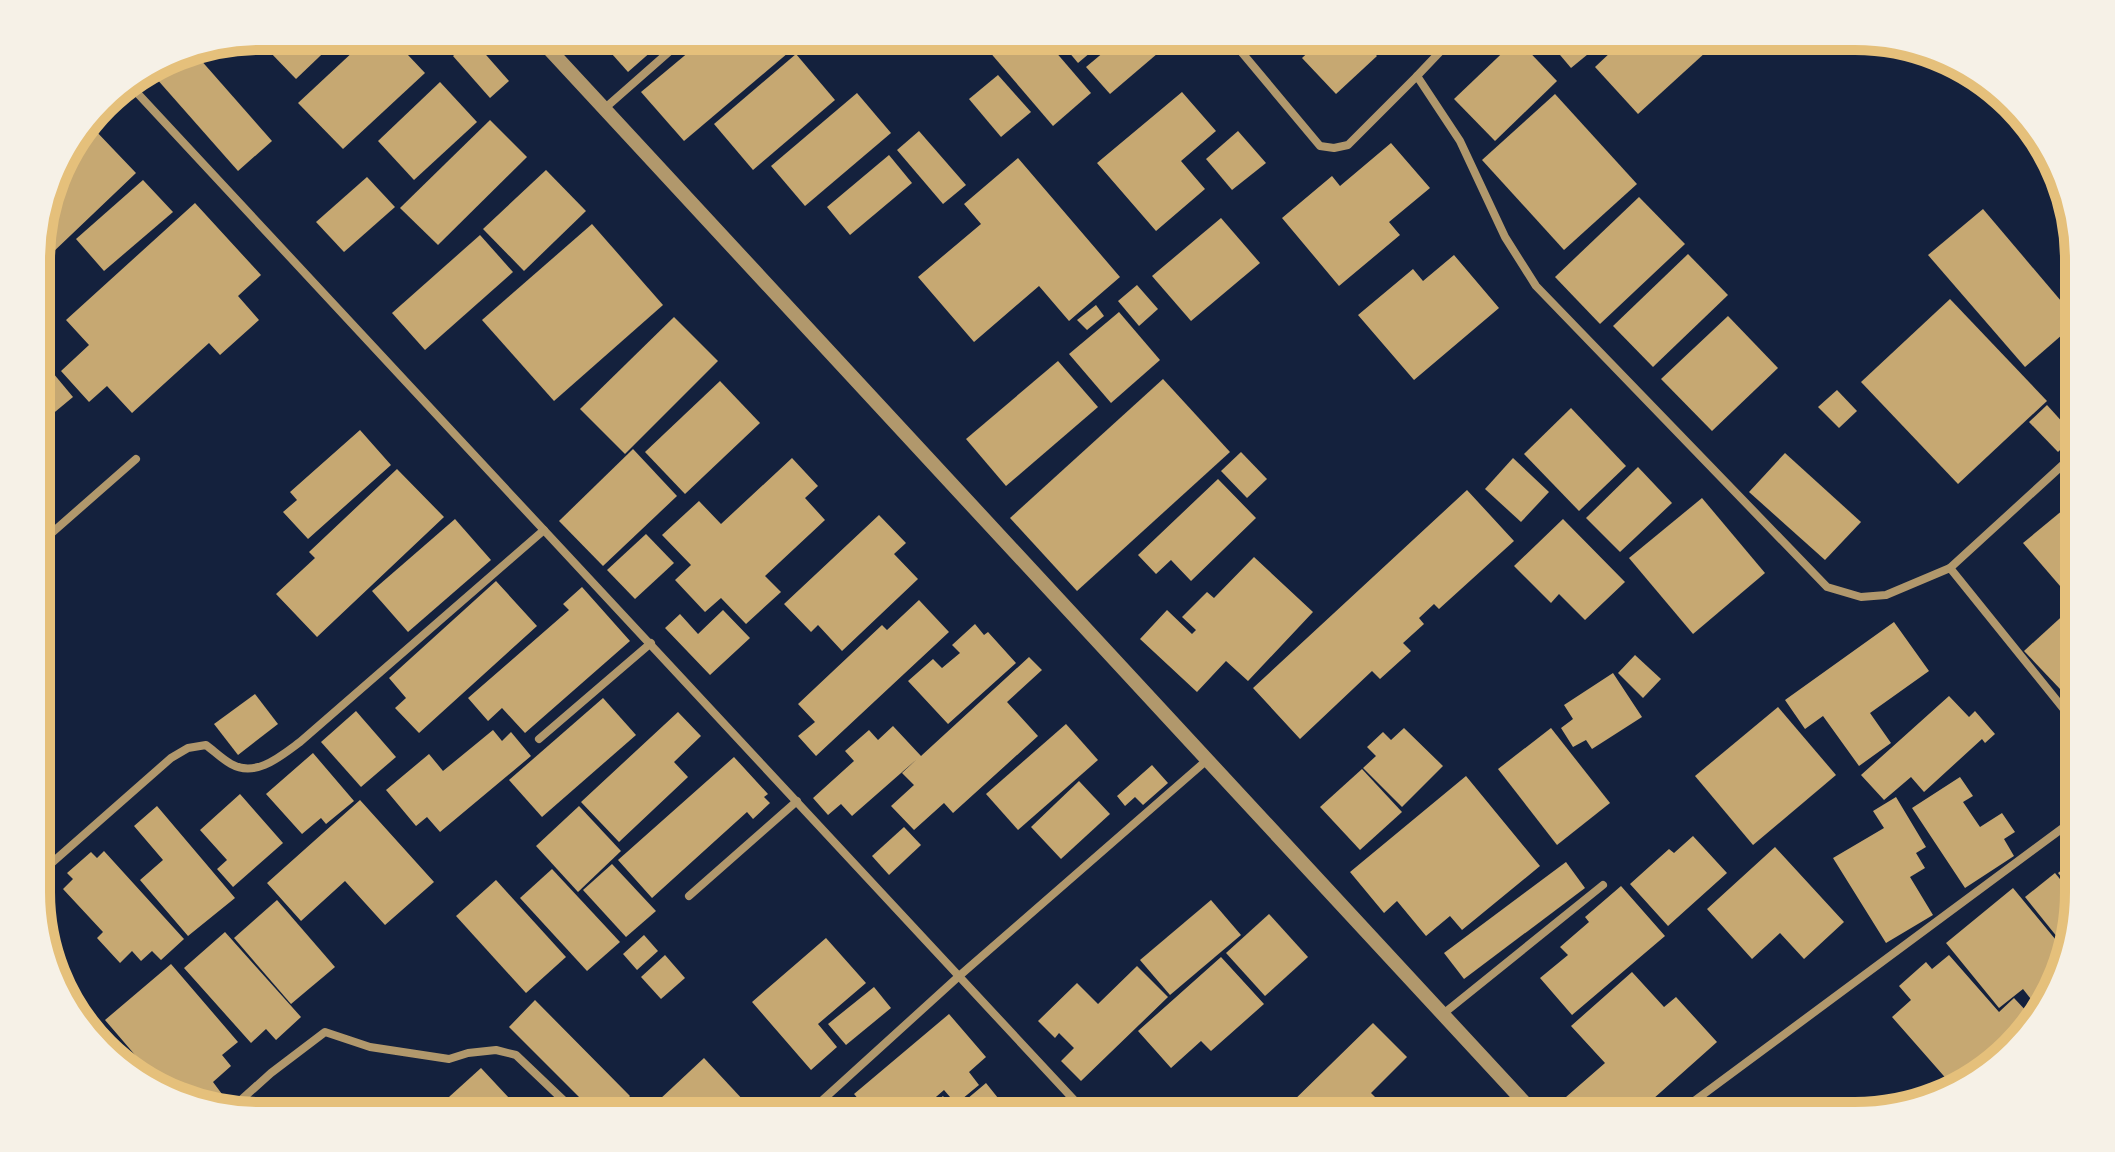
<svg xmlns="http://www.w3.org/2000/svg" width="2115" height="1152" font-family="Bitter,serif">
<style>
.building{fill:#c6a872}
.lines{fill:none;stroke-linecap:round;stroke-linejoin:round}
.minor{stroke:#b1986c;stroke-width:8}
.tertiary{stroke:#b1986c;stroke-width:14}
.rim{fill:none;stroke:#e5c07b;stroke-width:10}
</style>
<rect width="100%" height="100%" fill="#14213d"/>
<!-- building -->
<g class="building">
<path d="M283,36H341L296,79L268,50Z"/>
<path d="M370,36H390L425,73L343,149L298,103Z"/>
<path d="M596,36H669L628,72Z"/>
<path d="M708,36H808L684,141L641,92Z"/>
<path d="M1005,36H1042L1091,93L1053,126L988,50Z"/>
<path d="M1062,36H1110L1078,63L1058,39Z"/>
<path d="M1123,36H1178L1110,94L1086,67Z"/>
<path d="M1282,36H1311L1296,50Z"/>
<path d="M1326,36H1358L1377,56L1336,94L1302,58Z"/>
<path d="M1544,36H1610L1571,68Z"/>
<path d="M1628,36H1692L1706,52L1638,114L1595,67Z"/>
<path d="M472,39L509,81L490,98L453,56Z"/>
<path d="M1517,39L1557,81L1495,141L1454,99Z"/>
<path d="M192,50L272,141L238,171L148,69L175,53Z"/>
<path d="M796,54L835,100L753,170L714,124Z"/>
<path d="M998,75L1031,112L1001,137L969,99Z"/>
<path d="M440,82L477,122L414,180L378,141Z"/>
<path d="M1182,92L1216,131L1181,161L1205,189L1156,231L1097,163Z"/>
<path d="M857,93L891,133L805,206L771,166Z"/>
<path d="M1555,94L1637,184L1564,250L1482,160Z"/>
<path d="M490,120L527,157L438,245L400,208Z"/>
<path d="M93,128L136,173L50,255L38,242V232L45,209L61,194L52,185L59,161Z"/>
<path d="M919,131L966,185L943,204L897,150Z"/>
<path d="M1238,131L1266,163L1232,190L1206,159Z"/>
<path d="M1391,143L1430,188L1389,222L1400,235L1339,286L1282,218L1332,176L1340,186Z"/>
<path d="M889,155L912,183L850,235L827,207Z"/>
<path d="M1018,158L1120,277L1069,321L1039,286L974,342L918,277L981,224L964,204Z"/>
<path d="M546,170L586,211L524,271L483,229Z"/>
<path d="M367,177L395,207L344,252L316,222Z"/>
<path d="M143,180L173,212L104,271L76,239Z"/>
<path d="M1639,197L1685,244L1600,324L1555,277Z"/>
<path d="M195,203L261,275L238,296L259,320L220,355L209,343L132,413L107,386L89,402L61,371L89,345L66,320Z"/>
<path d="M1983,209L2078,321L2025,367L1928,255Z"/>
<path d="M1221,218L1260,263L1191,321L1152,276Z"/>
<path d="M592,224L663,305L554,401L482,320Z"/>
<path d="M480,235L513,272L425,350L392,313Z"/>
<path d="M1688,254L1728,295L1653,367L1613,326Z"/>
<path d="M1454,255L1499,308L1414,380L1358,315L1413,269L1423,281Z"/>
<path d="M1137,285L1158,309L1139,326L1118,301Z"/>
<path d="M1950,299L2047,401L1958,484L1861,382Z"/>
<path d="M1096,305L1104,316L1087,330L1077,320Z"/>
<path d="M1119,312L1160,360L1111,403L1069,354Z"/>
<path d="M1728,316L1778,368L1712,431L1661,379Z"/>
<path d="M674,317L718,361L625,454L580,409Z"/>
<path d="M38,355L73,397L38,426Z"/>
<path d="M1058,361L1098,407L1006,486L966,439Z"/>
<path d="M1163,379L1230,452L1077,591L1010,518Z"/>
<path d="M720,381L760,423L685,494L645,452Z"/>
<path d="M1837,390L1857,411L1839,428L1818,407Z"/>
<path d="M2047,405L2075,436L2058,452L2029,422Z"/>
<path d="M1571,408L1626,466L1579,511L1524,454Z"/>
<path d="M360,430L391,465L308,539L283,512L297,500L290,492Z"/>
<path d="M633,449L677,496L603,566L559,521Z"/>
<path d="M1241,452L1267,479L1247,498L1221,471Z"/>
<path d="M1785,453L1861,522L1825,560L1749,492Z"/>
<path d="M792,458L818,486L805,498L825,520L765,576L781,592L746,624L721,598L705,612L675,580L691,565L662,535L699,501L721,524Z"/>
<path d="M1513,458L1549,492L1521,522L1485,489Z"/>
<path d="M1638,467L1672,503L1620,552L1586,518Z"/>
<path d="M397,469L444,517L317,637L276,594L315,558L309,552Z"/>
<path d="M1218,479L1256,518L1191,581L1171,560L1156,574L1138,555Z"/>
<path d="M1467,490L1514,541L1439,609L1434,604L1419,618L1424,624L1403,643L1411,651L1380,679L1372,671L1300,739L1253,688Z"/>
<path d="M1702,498L1765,573L1693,634L1629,558Z"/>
<path d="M2069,505L2079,516V608L2023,543Z"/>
<path d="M879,515L906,543L894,554L918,579L842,651L818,625L811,632L784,604Z"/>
<path d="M455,519L491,560L408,632L372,591Z"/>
<path d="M1563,519L1625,582L1585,620L1559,594L1551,603L1514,566Z"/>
<path d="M646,534L674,563L635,599L607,570Z"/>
<path d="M1254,557L1313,612L1248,681L1226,661L1197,692L1140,639L1167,610L1192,634L1196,630L1182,617L1207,592L1214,598Z"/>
<path d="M496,581L537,626L419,733L395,708L406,698L389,678Z"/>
<path d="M582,587L630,641L525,733L502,708L488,721L468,698L569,610L563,604Z"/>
<path d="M919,600L949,632L816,756L798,736L815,722L798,704L882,625L887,630Z"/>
<path d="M2070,609L2079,618V709L2024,651Z"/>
<path d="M723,610L750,638L710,675L665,628L680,614L698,634Z"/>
<path d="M1894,622L1929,671L1870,713L1891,743L1859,766L1823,716L1805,729L1785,700Z"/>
<path d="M975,624L984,635L988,632L1016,663L948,724L908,681L933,659L942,668L960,653L952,645Z"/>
<path d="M1635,655L1661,679L1643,698L1618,673Z"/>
<path d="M1029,657L1042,670L1007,702L1038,736L953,813L944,803L914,830L891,806L914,785L902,773L917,759L852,816L841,804L828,815L813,798L854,761L845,751L869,730L878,740L893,726L921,756Z"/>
<path d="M1613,673L1642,717L1592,749L1586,740L1573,747L1561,728L1573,719L1564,705Z"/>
<path d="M255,694L278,724L238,755L214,724Z"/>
<path d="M1949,696L1969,717L1975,711L1995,734L1985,743L1982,739L1924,792L1911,777L1884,800L1861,775Z"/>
<path d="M603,698L636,735L542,817L509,780Z"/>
<path d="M1778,707L1836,775L1753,845L1695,776Z"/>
<path d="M356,711L396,757L361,787L321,742Z"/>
<path d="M678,712L701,736L674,762L688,777L619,842L581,802Z"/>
<path d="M1066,724L1098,760L1018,830L986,794Z"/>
<path d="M1404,728L1443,766L1402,807L1363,768L1376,756L1367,747L1383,732L1391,740Z"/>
<path d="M1551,728L1610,803L1557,845L1498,769Z"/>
<path d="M493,730L502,741L511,732L531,756L440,832L427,817L416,826L386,790L429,754L443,771Z"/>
<path d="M313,753L354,801L326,824L321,818L302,834L266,794Z"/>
<path d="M734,757L768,794L764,797L770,803L753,819L747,812L652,898L618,860Z"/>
<path d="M1152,765L1168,783L1143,805L1135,797L1125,806L1117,796Z"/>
<path d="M1362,769L1402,812L1360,850L1320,807Z"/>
<path d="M1466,776L1540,866L1462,930L1450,916L1426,936L1397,901L1384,913L1350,872Z"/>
<path d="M1960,777L1973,796L1963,802L1980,827L2002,813L2015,832L2004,839L2014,856L1965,888L1912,808Z"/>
<path d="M1079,781L1110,814L1061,859L1031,827Z"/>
<path d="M240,794L283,843L233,887L217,869L227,860L200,830Z"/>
<path d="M1896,797L1926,847L1916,853L1925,868L1910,877L1933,915L1886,943L1833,858L1884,828L1873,811Z"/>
<path d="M360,800L434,882L385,925L345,881L301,921L267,883Z"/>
<path d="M157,806L235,898L188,936L140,880L163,860L134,826Z"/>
<path d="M579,806L621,851L578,892L536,846Z"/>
<path d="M904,827L921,845L889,875L872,856Z"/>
<path d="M1693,836L1727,873L1668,926L1630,884L1669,849L1674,853Z"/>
<path d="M1775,847L1844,922L1804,959L1780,933L1752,959L1707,909Z"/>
<path d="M104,851L184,939L161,960L152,951L141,961L132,951L120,963L97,938L103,932L63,889L73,879L67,873L91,852L97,858Z"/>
<path d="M2079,856V899L2058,873Z"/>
<path d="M1566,862L1585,888L1464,979L1444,953Z"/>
<path d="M612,864L656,911L626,937L583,890Z"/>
<path d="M552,869L620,942L587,971L520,898Z"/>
<path d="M2055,873L2079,902L2066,948L2025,897Z"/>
<path d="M496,880L566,957L526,993L456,916Z"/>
<path d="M1621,886L1665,936L1572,1015L1540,978L1568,955L1560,947L1589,922L1585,917Z"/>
<path d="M2013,888L2065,951L2049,1003L2041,1012L2023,989L1999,1008L1946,943Z"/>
<path d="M277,900L335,967L291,1004L234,938Z"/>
<path d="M1211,900L1241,935L1170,995L1140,960Z"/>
<path d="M1269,914L1308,957L1265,996L1226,953Z"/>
<path d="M225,932L301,1017L276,1040L266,1029L251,1043L184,968Z"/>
<path d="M644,935L658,951L637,970L623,954Z"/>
<path d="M826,938L866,983L818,1024L837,1047L811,1070L752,1002Z"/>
<path d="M665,955L685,978L661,999L641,977Z"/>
<path d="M1949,955L1999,1012L2014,998L2029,1014L1950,1083L1892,1017L1911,1000L1899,986L1926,962L1932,969Z"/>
<path d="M1221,957L1264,1004L1211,1051L1201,1041L1171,1068L1138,1031Z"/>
<path d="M171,964L238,1042L222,1055L231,1066L213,1082L222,1094L212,1103L166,1091L105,1020Z"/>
<path d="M1137,966L1168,997L1081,1081L1061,1061L1074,1048L1059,1033L1055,1038L1038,1021L1077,983L1098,1004Z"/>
<path d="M1632,972L1664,1007L1676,997L1717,1042L1634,1116H1626L1611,1098L1591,1116H1583L1566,1097L1605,1063L1571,1026Z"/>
<path d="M874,987L891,1008L846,1045L828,1024Z"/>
<path d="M535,1000L630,1096L626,1101L636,1111L631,1116H598L509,1027Z"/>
<path d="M949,1014L986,1057L969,1072L979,1085L956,1104L944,1090L914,1116H873L854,1094Z"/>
<path d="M1373,1023L1407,1057L1371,1093L1394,1116H1293L1286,1108Z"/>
<path d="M704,1058L758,1116H674L659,1100Z"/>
<path d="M481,1068L526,1116H428Z"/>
<path d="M986,1083L1010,1113L1006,1116H919L943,1096L954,1110Z"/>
</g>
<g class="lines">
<!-- minor -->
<g class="minor">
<path d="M1228,36L1320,146L1334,148L1348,145L1417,76L1460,141L1505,237L1536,286L1827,587L1861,597L1886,595L1950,568L2079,728"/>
<path d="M1417,76L1455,36"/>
<path d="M127,82L1089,1116"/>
<path d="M604,109L687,36"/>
<path d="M38,545L136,459"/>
<path d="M1950,568L2079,450"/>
<path d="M539,739L651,643"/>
<path d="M38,875L171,758L188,748L206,745C214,751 222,759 231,764C256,778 281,756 300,742L544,530"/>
<path d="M689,896L797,801"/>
<path d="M1443,1014L1603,885"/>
<path d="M232,1108L271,1073L325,1032L370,1047L449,1059L468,1053L496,1050L516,1055L580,1116"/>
<path d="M805,1116L958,977L1207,760"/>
<path d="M1674,1116L2079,816"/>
</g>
<!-- tertiary -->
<path class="tertiary" d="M537,36L1537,1116"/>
</g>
<!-- crop -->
<path d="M0 0H2115V1152H0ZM260 50H1855A210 210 0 0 1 2065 260V892A210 210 0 0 1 1855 1102H260A210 210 0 0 1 50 892V260A210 210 0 0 1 260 50Z" fill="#f6f1e7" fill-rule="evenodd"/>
<path class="rim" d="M260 50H1855A210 210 0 0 1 2065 260V892A210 210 0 0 1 1855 1102H260A210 210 0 0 1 50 892V260A210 210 0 0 1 260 50Z"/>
</svg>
